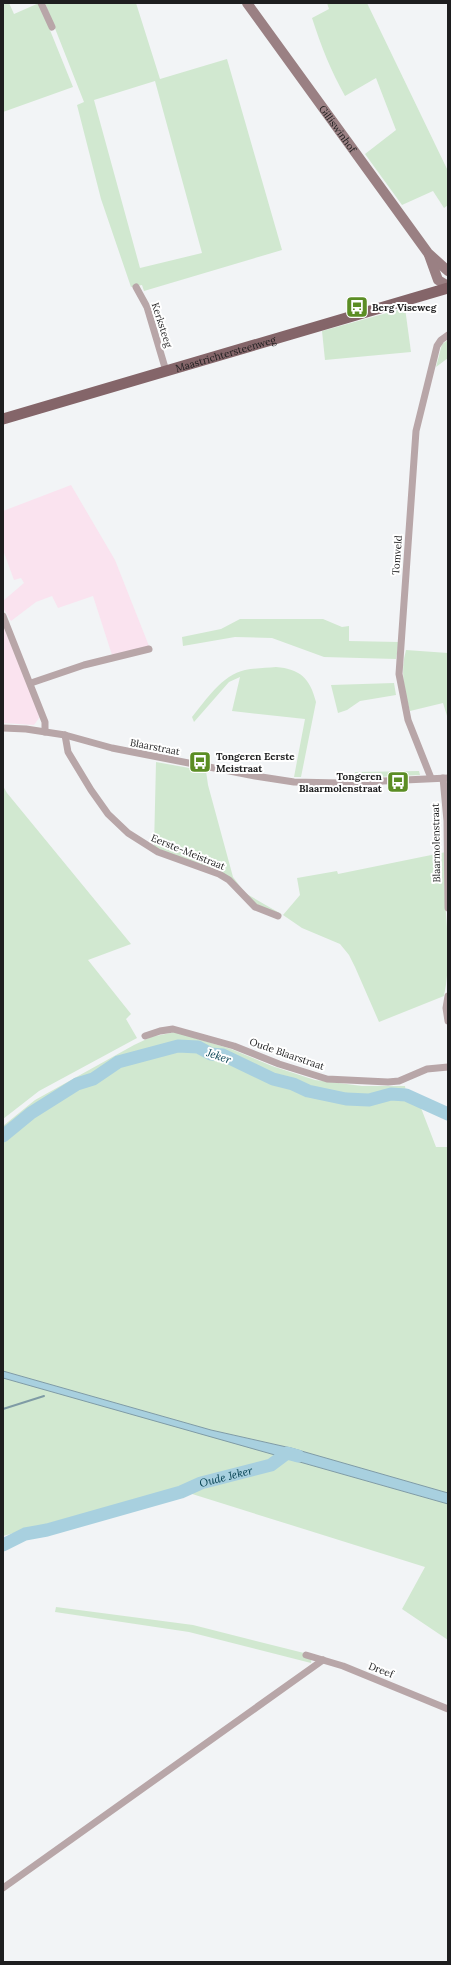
<svg xmlns="http://www.w3.org/2000/svg" width="451" height="1965" font-family="Lora,serif">
<style>
.industrial{fill:#fae3ef}
.green{fill:#d1e8d0;fill-rule:evenodd}
.water{fill:#a8d0df;stroke:#7f9ba5}
.lines{fill:none;stroke-linecap:round;stroke-linejoin:round}
.stream{stroke:#7f9ba5;stroke-width:2}
.river{stroke:#a8d0df;stroke-width:13}
.street{stroke:#b8a6a8;stroke-width:7}
.secondary{stroke:#9a8083;stroke-width:10}
.primary{stroke:#846569;stroke-width:11}
.labels{text-anchor:middle;dominant-baseline:central;stroke-width:4;stroke-linejoin:round;paint-order:stroke}
.street-label{font-size:10px;fill:#1e1e1f;stroke:#fff}
.poi-label{font-size:10px;font-weight:bold;fill:#1e1e1f;stroke:#fff;text-anchor:start}
.water-label{font-size:11px;font-style:italic;fill:#023f4f;stroke:#fff}
</style>
<rect width="100%" height="100%" fill="#f2f4f6"/>
<!-- industrial -->
<g class="industrial">
<path d="M71,485L115,560L149,646L112,655L93,596L58,608L52,596L36,602L11,621L3,608V601L24,583L21,578L14,580L3,550V511Z"/>
<path d="M3,626L38,710L39,718L34,725L3,723Z"/>
</g>
<!-- green -->
<g class="green">
<path d="M3,3H9L14,14L39,3L73,87L3,112Z"/>
<path d="M45,3H136L160,79L227,59L282,250L144,291L142,285L131,287L101,199L77,105L84,102ZM155,81L202,253L140,268L94,100Z"/>
<path d="M327,3H367L448,171V205L444,208L433,191L402,205L365,154L396,130L376,78L345,96C331,71 321,46 312,18L329,9Z"/>
<path d="M405,308L411,352L325,360L322,331Z"/>
<path d="M448,340V358L436,367L442,344Z"/>
<path d="M240,619H323L342,627L349,626V641L399,642L396,659L324,657L272,638L235,637L183,646L182,637L221,629Z"/>
<path d="M406,650L448,653V719L443,703L410,711C404,690 400,671 406,650Z"/>
<path d="M276,667C300,669 310,678 316,702L301,777H294L305,719L232,711L240,677L229,682L194,722L192,717C206,700 222,675 245,670C255,668 266,668 276,667Z"/>
<path d="M394,683L396,695L360,701L347,710L338,713L331,685Z"/>
<path d="M156,762L206,771L208,785L233,877L245,893L283,915L300,895L297,878L337,871L338,874L446,852C445,867 444,883 445,898C447,931 451,963 444,996L379,1022L355,967L349,955L340,944L302,928L283,915L255,904L229,878L154,847Z"/>
<path d="M419,771L420,775L354,778L355,772Z"/>
<path d="M3,786L7,793L131,944L88,960L131,1014L126,1019L137,1038L39,1091L3,1119Z"/>
<path d="M175,1032L231,1049L272,1066L315,1080L362,1086H405L407,1099L421,1108L436,1147H448V1493L291,1448L211,1430L3,1371V1126L35,1100L134,1045L151,1037Z"/>
<path d="M3,1378L278,1455L255,1467L200,1479L184,1486L3,1536Z"/>
<path d="M286,1458L448,1504V1640L402,1609L425,1567L189,1493L273,1469Z"/>
<path d="M56,1607L193,1625L312,1655L311,1663L189,1632L55,1612Z"/>
</g>
<!-- water -->
<g class="water">
<path d="M410,1093L448,1109V1119L407,1099Z"/>
<path d="M3,1371L211,1430L291,1448L448,1493V1504L3,1378Z"/>
</g>
<g class="lines">
<!-- stream -->
<path class="stream" d="M3,1409L44,1396"/>
<!-- river -->
<g class="river">
<path d="M3,1136L31,1113L77,1084L93,1079L118,1062L178,1046L198,1047L211,1054L223,1055L273,1079L293,1084L308,1091L346,1099L369,1100L391,1094L406,1095L448,1114"/>
<path id="s1" d="M3,1545L25,1534L47,1530L181,1492L201,1483L271,1465L287,1453L298,1456"/>
</g>
<!-- street -->
<g class="street">
<path d="M41,3L52,27"/>
<path d="M136,287L147,307L166,371"/>
<path d="M3,616L45,722V732"/>
<path d="M31,683L84,665L149,649"/>
<path d="M3,728L26,729L65,735L112,748L255,776L294,782L340,783L448,778"/>
<path d="M65,735L68,752L91,790L108,814L128,833L158,852L219,874L229,880L255,907L278,916"/>
<path d="M431,778L408,720L399,674L416,431L437,346L441,340L448,335"/>
<path d="M443,778L447,821L448,908"/>
<path d="M448,996L446,1008L448,1021"/>
<path d="M145,1036L160,1031L173,1029L234,1046L279,1064L327,1079L388,1082L399,1081L427,1069L448,1067"/>
<path d="M306,1655L343,1666L448,1709"/>
<path d="M3,1888L323,1660"/>
</g>
<!-- secondary -->
<g class="secondary">
<path id="s2" d="M247,3L428,253L448,271"/>
<path d="M429,255L438,280L448,286"/>
</g>
<!-- primary -->
<path class="primary" id="s3" d="M3,419L448,288"/>
</g>
<!-- icons -->
<defs>
<g id="bus-square" transform="scale(1.15)"><rect x="-9" y="-9" width="18" height="18" rx="4" fill="#5b8d24" stroke="#fff"/><path d="M-5-6H5V4H4V6H2V4H-2V6H-4V4H-5ZM-3.5-4V0h7V-4ZM-3.5 1.2v1.5H-2V1.2ZM2 1.2v1.5H3.5V1.2Z" fill="#fff"/></g>
</defs>
<g fill-rule="evenodd">
<use href="#bus-square" x="357" y="307"/>
<use href="#bus-square" x="200" y="762"/>
<use href="#bus-square" x="398" y="782"/>
</g>
<g class="labels">
<!-- street labels -->
<g class="street-label">
<text stroke="none"><textPath href="#s2" startOffset="155">Gilliswinhof</textPath></text>
<text transform="translate(162 325) rotate(72)">Kerksteeg</text>
<text stroke="none"><textPath href="#s3" startOffset="232">Maastrichtersteenweg</textPath></text>
<text transform="translate(397 555) rotate(-86)">Tomveld</text>
<text transform="translate(155 747) rotate(11)">Blaarstraat</text>
<text transform="translate(436 843) rotate(-91)">Blaarmolenstraat</text>
<text transform="translate(188 852) rotate(22)">Eerste-Meistraat</text>
<text transform="translate(287 1054) rotate(19)">Oude Blaarstraat</text>
<text transform="translate(381 1670) rotate(21)">Dreef</text>
</g>
<!-- poi labels -->
<g class="poi-label">
<text x="372" y="307">Berg Viseweg</text>
<text x="216" y="756">Tongeren Eerste<tspan x="216" dy="12">Meistraat</tspan></text>
<text x="382" y="776" text-anchor="end">Tongeren<tspan x="382" dy="12">Blaarmolenstraat</tspan></text>
</g>
<!-- water labels -->
<g class="water-label">
<text transform="translate(219 1056) rotate(19)">Jeker</text>
<text stroke="none"><textPath href="#s1" startOffset="234">Oude Jeker</textPath></text>
</g>
</g>
<!-- border -->
<rect width="451" height="1965" fill="none" stroke="#1e1e1f" stroke-width="8"/>
</svg>
